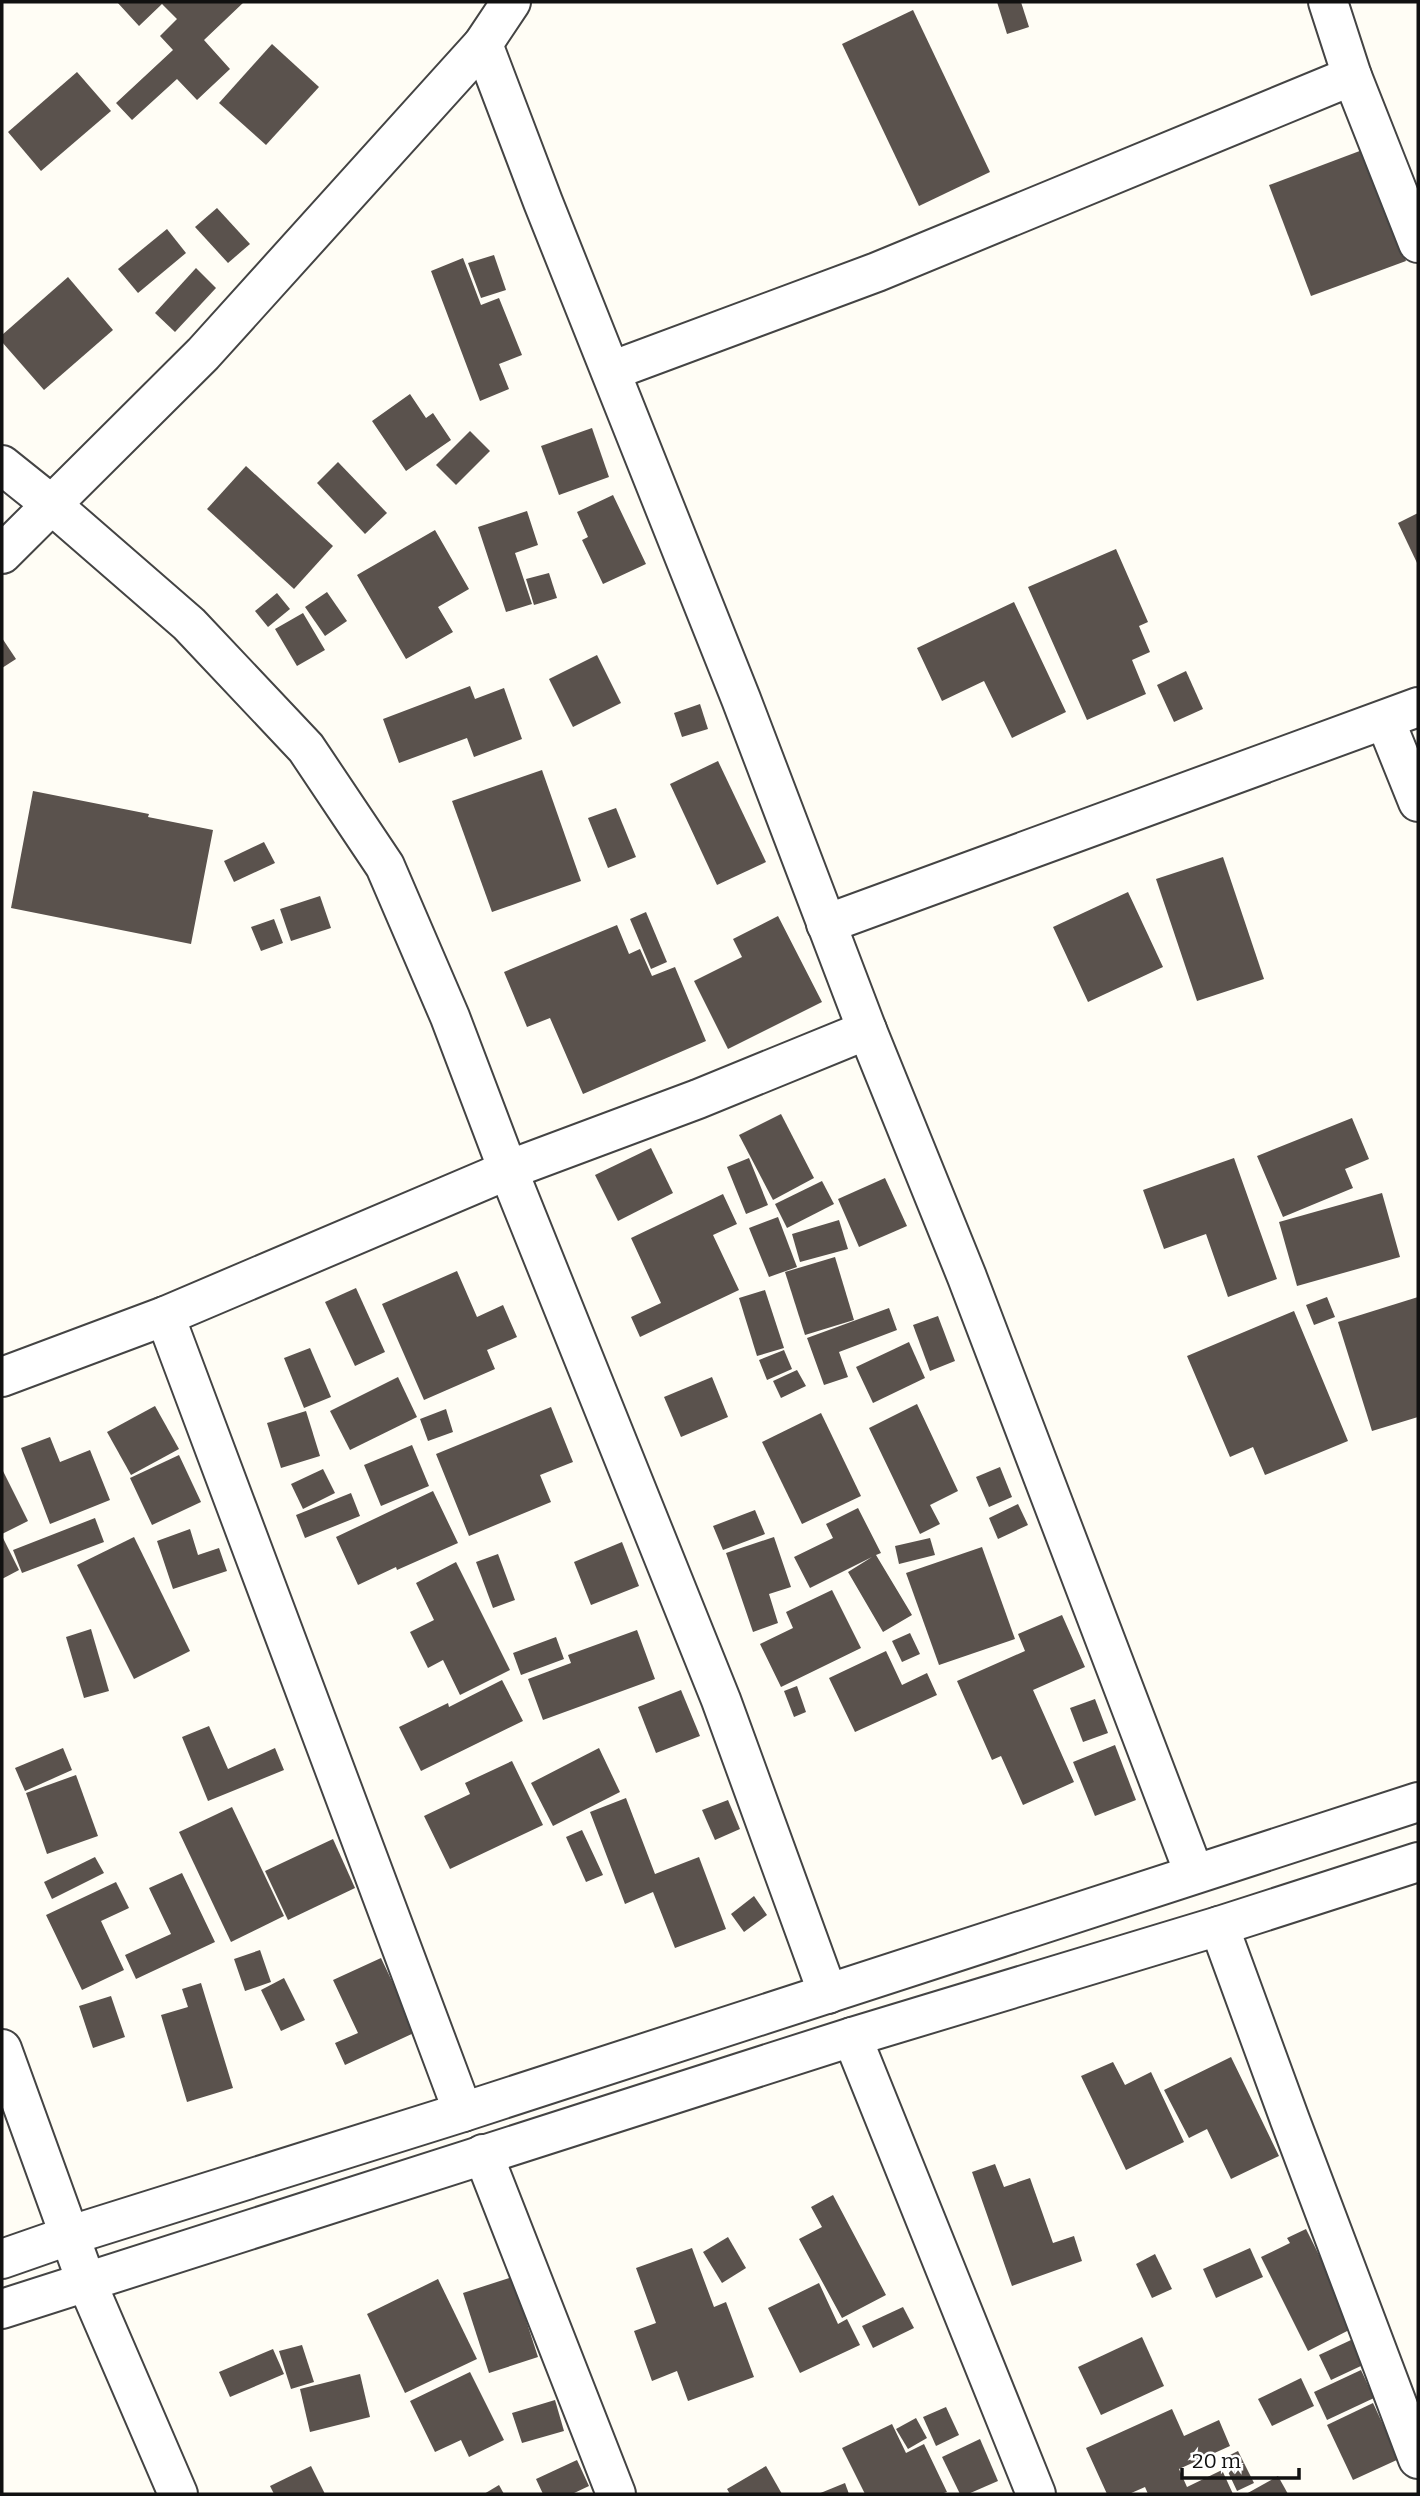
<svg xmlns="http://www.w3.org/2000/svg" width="1420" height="2496" font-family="Bitter,serif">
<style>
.building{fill:#5a524d}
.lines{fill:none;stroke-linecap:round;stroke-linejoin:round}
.minor-casing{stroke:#444;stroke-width:42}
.minor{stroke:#fff;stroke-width:38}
</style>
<rect width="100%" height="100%" fill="#fffdf5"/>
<!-- building -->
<g class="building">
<path d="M117,2H244L204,40L230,69L197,100L177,79L132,120L116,103L173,50L160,36L177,19L162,4L139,26Z"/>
<path d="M997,2H1021L1029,27L1007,34Z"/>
<path d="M913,10L990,172L919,206L842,44Z"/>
<path d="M272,44L319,87L266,145L219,103Z"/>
<path d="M77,72L111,111L41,171L8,132Z"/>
<path d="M1365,149L1406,261L1311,296L1269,185Z"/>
<path d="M217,208L250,244L228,263L195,227Z"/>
<path d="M167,229L186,253L138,293L118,269Z"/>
<path d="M494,255L506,290L481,298L468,263Z"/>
<path d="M463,258L481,305L499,298L522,355L499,364L509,389L480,401L431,271Z"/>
<path d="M196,268L216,288L175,332L155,313Z"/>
<path d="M68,277L113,330L44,390L2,342V335Z"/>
<path d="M410,394L426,418L433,413L451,440L406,471L372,421Z"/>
<path d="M592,428L609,477L559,495L541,446Z"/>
<path d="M470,431L490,451L456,485L436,465Z"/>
<path d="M338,462L387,513L365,534L317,483Z"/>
<path d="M246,466L333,546L294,589L207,509Z"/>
<path d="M613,495L646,564L603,584L582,540L588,537L577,512Z"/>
<path d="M527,511L538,545L515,553L532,604L506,612L478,527Z"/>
<path d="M1418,513V565L1398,523Z"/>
<path d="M435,530L469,589L438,607L453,632L406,659L357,575Z"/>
<path d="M1116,549L1148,622L1139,626L1150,652L1132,660L1146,694L1087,720L1028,587Z"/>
<path d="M549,573L557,598L534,605L526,579Z"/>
<path d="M327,592L347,621L325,636L305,607Z"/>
<path d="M277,593L290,609L268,627L255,611Z"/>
<path d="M1014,602L1066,712L1012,738L984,681L942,701L917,648Z"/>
<path d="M303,613L325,650L297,666L275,629Z"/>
<path d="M2,638L16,659L2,668Z"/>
<path d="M597,655L621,703L573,727L549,679Z"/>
<path d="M1186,671L1203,709L1174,722L1157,685Z"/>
<path d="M470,686L475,699L504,688L522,739L474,757L467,738L399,763L383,719Z"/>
<path d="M700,704L708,729L682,737L674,713Z"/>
<path d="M718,761L766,862L717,885L670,784Z"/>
<path d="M542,770L581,881L492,912L452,801Z"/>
<path d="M33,791L149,814L148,817L213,830L191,944L11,908Z"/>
<path d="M616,808L636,857L608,868L588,818Z"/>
<path d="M264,842L275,863L234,882L224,861Z"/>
<path d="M1223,857L1264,979L1197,1001L1156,879Z"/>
<path d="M1128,892L1163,967L1088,1002L1053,927Z"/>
<path d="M320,896L331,928L291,941L280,909Z"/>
<path d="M646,912L667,962L651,969L630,919Z"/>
<path d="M778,916L822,1002L728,1049L694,981L742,957L733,939Z"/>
<path d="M274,919L283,943L261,951L251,927Z"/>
<path d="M617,925L629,954L640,949L652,976L675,967L706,1041L583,1094L550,1018L527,1027L504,972Z"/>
<path d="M781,1114L814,1178L773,1200L739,1135Z"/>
<path d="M1352,1118L1369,1159L1345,1169L1353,1188L1283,1217L1257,1156Z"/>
<path d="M651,1148L673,1193L618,1221L595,1175Z"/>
<path d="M749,1158L768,1205L746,1214L727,1167Z"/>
<path d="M1234,1158L1277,1279L1228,1297L1206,1234L1164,1249L1143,1190Z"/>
<path d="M885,1178L907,1226L859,1247L838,1199Z"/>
<path d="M822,1181L834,1204L787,1228L775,1204Z"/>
<path d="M1382,1193L1400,1257L1297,1286L1279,1222Z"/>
<path d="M723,1194L737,1224L713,1235L739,1290L640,1337L631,1317L661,1303L631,1238Z"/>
<path d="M778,1217L797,1267L769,1277L749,1228Z"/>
<path d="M839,1220L848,1249L800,1262L792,1234Z"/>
<path d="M835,1257L854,1320L805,1335L785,1272Z"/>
<path d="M457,1271L477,1317L503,1305L517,1337L487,1350L495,1369L424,1400L382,1304Z"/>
<path d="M356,1288L385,1352L355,1366L325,1302Z"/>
<path d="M765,1290L784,1348L757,1356L739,1298Z"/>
<path d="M1327,1297L1335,1317L1314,1325L1306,1305Z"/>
<path d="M1418,1297V1417L1372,1431L1338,1322Z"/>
<path d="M889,1308L897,1330L839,1352L848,1377L824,1385L807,1338Z"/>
<path d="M1294,1311L1348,1441L1265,1475L1253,1447L1230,1457L1187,1356Z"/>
<path d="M938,1316L955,1361L930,1371L913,1325Z"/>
<path d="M909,1342L925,1378L873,1403L856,1367Z"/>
<path d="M310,1348L331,1397L304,1408L284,1358Z"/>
<path d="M784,1350L792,1369L767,1380L759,1360Z"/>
<path d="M797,1370L806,1386L781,1398L773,1381Z"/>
<path d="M398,1377L417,1417L350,1450L330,1411Z"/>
<path d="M712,1377L728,1417L681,1437L664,1397Z"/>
<path d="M917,1404L958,1491L930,1505L940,1524L920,1534L869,1428Z"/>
<path d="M155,1406L179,1449L131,1475L107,1432Z"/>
<path d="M551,1407L573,1462L540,1475L551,1502L469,1536L436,1454Z"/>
<path d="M446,1409L453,1432L428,1441L420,1419Z"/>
<path d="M306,1411L320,1456L281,1468L267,1423Z"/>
<path d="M821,1413L861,1496L802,1524L762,1442Z"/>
<path d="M50,1437L60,1462L90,1450L110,1500L50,1524L21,1448Z"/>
<path d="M412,1445L429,1486L381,1506L364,1465Z"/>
<path d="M179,1455L201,1502L152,1525L130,1478Z"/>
<path d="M1000,1467L1012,1497L989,1507L976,1477Z"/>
<path d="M2,1469L28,1521L2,1534Z"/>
<path d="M323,1469L335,1493L303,1509L291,1484Z"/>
<path d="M433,1491L458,1543L397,1570L396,1567L358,1585L336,1537Z"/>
<path d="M351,1493L360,1516L305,1538L296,1515Z"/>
<path d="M1018,1504L1028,1525L998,1539L989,1518Z"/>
<path d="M858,1508L881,1553L876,1555L912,1615L883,1632L848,1572L872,1557L810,1588L794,1557L833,1538L826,1524Z"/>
<path d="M755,1510L765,1534L723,1550L713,1526Z"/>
<path d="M95,1518L104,1542L22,1573L13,1550Z"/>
<path d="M190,1529L198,1555L219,1548L227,1571L173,1589L157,1541Z"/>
<path d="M2,1536L19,1570L2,1579Z"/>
<path d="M134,1537L190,1651L134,1679L77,1565Z"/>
<path d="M774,1537L791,1587L769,1594L778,1623L753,1632L726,1553Z"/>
<path d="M930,1538L935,1555L899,1564L895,1546Z"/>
<path d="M622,1542L639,1586L591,1605L574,1562Z"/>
<path d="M982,1547L1015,1639L939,1665L906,1573Z"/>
<path d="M498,1554L515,1600L493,1608L476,1562Z"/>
<path d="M456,1562L510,1670L460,1695L443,1660L428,1668L410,1632L434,1620L416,1583Z"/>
<path d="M832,1590L861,1648L781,1687L760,1644L793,1628L786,1612Z"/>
<path d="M1062,1615L1085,1667L1033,1690L1074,1782L1023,1805L1001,1756L992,1760L957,1681L1025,1651L1018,1634Z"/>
<path d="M91,1629L109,1691L84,1698L66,1637Z"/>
<path d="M637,1630L655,1679L543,1720L528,1679L571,1663L568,1655Z"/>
<path d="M910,1633L920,1654L902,1662L892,1641Z"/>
<path d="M556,1637L564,1659L521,1675L513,1653Z"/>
<path d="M886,1651L902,1685L927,1673L937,1695L855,1732L829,1678Z"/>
<path d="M502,1680L523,1721L421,1771L399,1727L448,1703L449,1707Z"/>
<path d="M797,1686L806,1712L794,1717L784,1691Z"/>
<path d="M681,1690L700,1736L656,1753L638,1707Z"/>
<path d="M1095,1699L1108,1733L1083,1742L1070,1708Z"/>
<path d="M209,1726L228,1769L275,1748L284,1770L208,1801L182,1737Z"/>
<path d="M1115,1745L1136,1800L1095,1816L1073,1762Z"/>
<path d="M63,1748L72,1770L25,1791L15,1768Z"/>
<path d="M599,1748L620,1792L553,1826L531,1783Z"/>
<path d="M512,1761L543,1825L450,1869L424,1816L470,1794L465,1783Z"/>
<path d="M76,1775L98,1836L47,1854L26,1793Z"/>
<path d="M626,1798L655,1874L699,1857L726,1929L675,1948L653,1892L625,1904L590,1812Z"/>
<path d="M728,1800L740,1829L715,1840L702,1810Z"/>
<path d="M232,1807L284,1916L231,1942L179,1832Z"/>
<path d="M582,1830L603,1875L586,1882L566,1837Z"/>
<path d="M333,1839L355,1888L288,1920L265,1871Z"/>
<path d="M95,1857L104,1873L52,1899L44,1882Z"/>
<path d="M182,1873L215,1942L136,1979L125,1955L171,1934L149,1888Z"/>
<path d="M116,1882L129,1908L101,1921L124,1970L82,1990L46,1915Z"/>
<path d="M754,1896L767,1915L744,1932L731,1914Z"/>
<path d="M260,1950L271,1982L245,1991L234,1959Z"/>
<path d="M381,1958L416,2032L345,2065L335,2043L358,2033L333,1980Z"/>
<path d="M284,1978L305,2020L281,2031L261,1990Z"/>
<path d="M201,1983L233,2088L187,2102L161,2015L188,2007L182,1989Z"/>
<path d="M111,1996L125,2037L93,2048L79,2006Z"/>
<path d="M1231,2057L1279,2156L1231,2179L1207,2129L1189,2138L1164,2090Z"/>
<path d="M1113,2062L1125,2085L1151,2072L1184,2142L1126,2170L1081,2076Z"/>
<path d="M995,2164L1004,2187L1030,2178L1053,2243L1074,2236L1082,2261L1012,2286L972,2172Z"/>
<path d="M833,2195L886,2295L842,2318L799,2239L822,2227L811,2207Z"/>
<path d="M1306,2229L1355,2327L1308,2351L1261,2257L1290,2243L1287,2238Z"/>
<path d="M728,2237L746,2268L722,2283L703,2252Z"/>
<path d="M692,2248L714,2307L726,2302L754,2377L688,2401L677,2371L652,2381L634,2331L656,2323L636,2268Z"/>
<path d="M1250,2248L1263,2277L1216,2298L1203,2269Z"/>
<path d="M1155,2254L1172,2289L1152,2298L1136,2264Z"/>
<path d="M512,2277L538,2357L489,2373L463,2293Z"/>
<path d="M438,2279L477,2359L405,2393L367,2314Z"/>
<path d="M819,2283L838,2324L847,2319L860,2345L800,2373L768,2308Z"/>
<path d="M903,2307L914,2328L873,2348L862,2326Z"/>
<path d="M1142,2337L1164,2386L1101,2415L1078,2367Z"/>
<path d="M1351,2340L1363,2365L1331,2380L1319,2355Z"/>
<path d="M302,2345L314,2382L291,2389L279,2351Z"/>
<path d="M273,2349L284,2374L230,2397L219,2372Z"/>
<path d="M1361,2370L1374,2398L1327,2420L1314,2392Z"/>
<path d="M470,2372L504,2440L469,2457L461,2440L435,2452L410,2401Z"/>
<path d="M360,2374L370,2417L310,2432L300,2389Z"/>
<path d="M1301,2378L1314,2406L1272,2426L1258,2399Z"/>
<path d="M555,2400L564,2431L522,2443L512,2413Z"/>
<path d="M1373,2403L1399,2459L1353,2480L1327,2425Z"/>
<path d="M946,2407L959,2435L936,2446L923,2417Z"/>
<path d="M1172,2409L1184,2436L1219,2420L1230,2446L1179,2469L1187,2487L1222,2470L1233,2494H1148L1145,2487L1129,2494H1107L1086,2448Z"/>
<path d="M916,2418L927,2438L908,2449L896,2429Z"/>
<path d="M892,2424L906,2453L924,2444L947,2492L941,2494H865L842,2448Z"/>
<path d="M980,2439L998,2481L968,2494H960L942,2457Z"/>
<path d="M1238,2451L1254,2483L1237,2491L1222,2459Z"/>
<path d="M577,2460L589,2486L572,2494H543L536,2479Z"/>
<path d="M311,2466L325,2494H274L270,2486Z"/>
<path d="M766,2466L782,2494H730L727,2489Z"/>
<path d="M1278,2476L1288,2494H1246Z"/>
<path d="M845,2483L849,2494H818Z"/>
<path d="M499,2485L504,2494H484Z"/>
</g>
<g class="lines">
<!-- minor casing -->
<g class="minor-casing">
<g id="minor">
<path d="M1328,2L1352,76L1418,243"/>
<path d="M483,44L543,202L741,699L867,1030L967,1277L1194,1873"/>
<path d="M611,371L877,272L1352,76"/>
<path d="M2,465L52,505L189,624L306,748L385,866L450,1017L508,1170L721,1700L828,1994"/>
<path d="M2,554L203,354L483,44L511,2"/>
<path d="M1385,720L1418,802"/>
<path d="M826,924L1418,707"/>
<path d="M165,1316L463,2112"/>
<path d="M2,1377L165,1316L508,1170L698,1099L867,1030"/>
<path d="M1219,1926L1290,2120L1418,2459"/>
<path d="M852,2037L1036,2494"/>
<path d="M2,2049L86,2281L178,2494"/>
<path d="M483,2154L616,2494"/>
<path d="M2,2259L68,2236L463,2112L1418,1802"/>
<path d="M2,2309L852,2037L1219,1926L1418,1862"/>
</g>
</g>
<!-- minor -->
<use href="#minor" class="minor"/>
</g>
<!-- border -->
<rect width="1420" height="2496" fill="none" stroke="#111111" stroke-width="7"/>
<!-- scale -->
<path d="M1182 2468v10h117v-10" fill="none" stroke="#111111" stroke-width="3.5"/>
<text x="1192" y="2468" font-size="21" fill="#111111" stroke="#ffffff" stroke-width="5" paint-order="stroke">20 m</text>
</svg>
